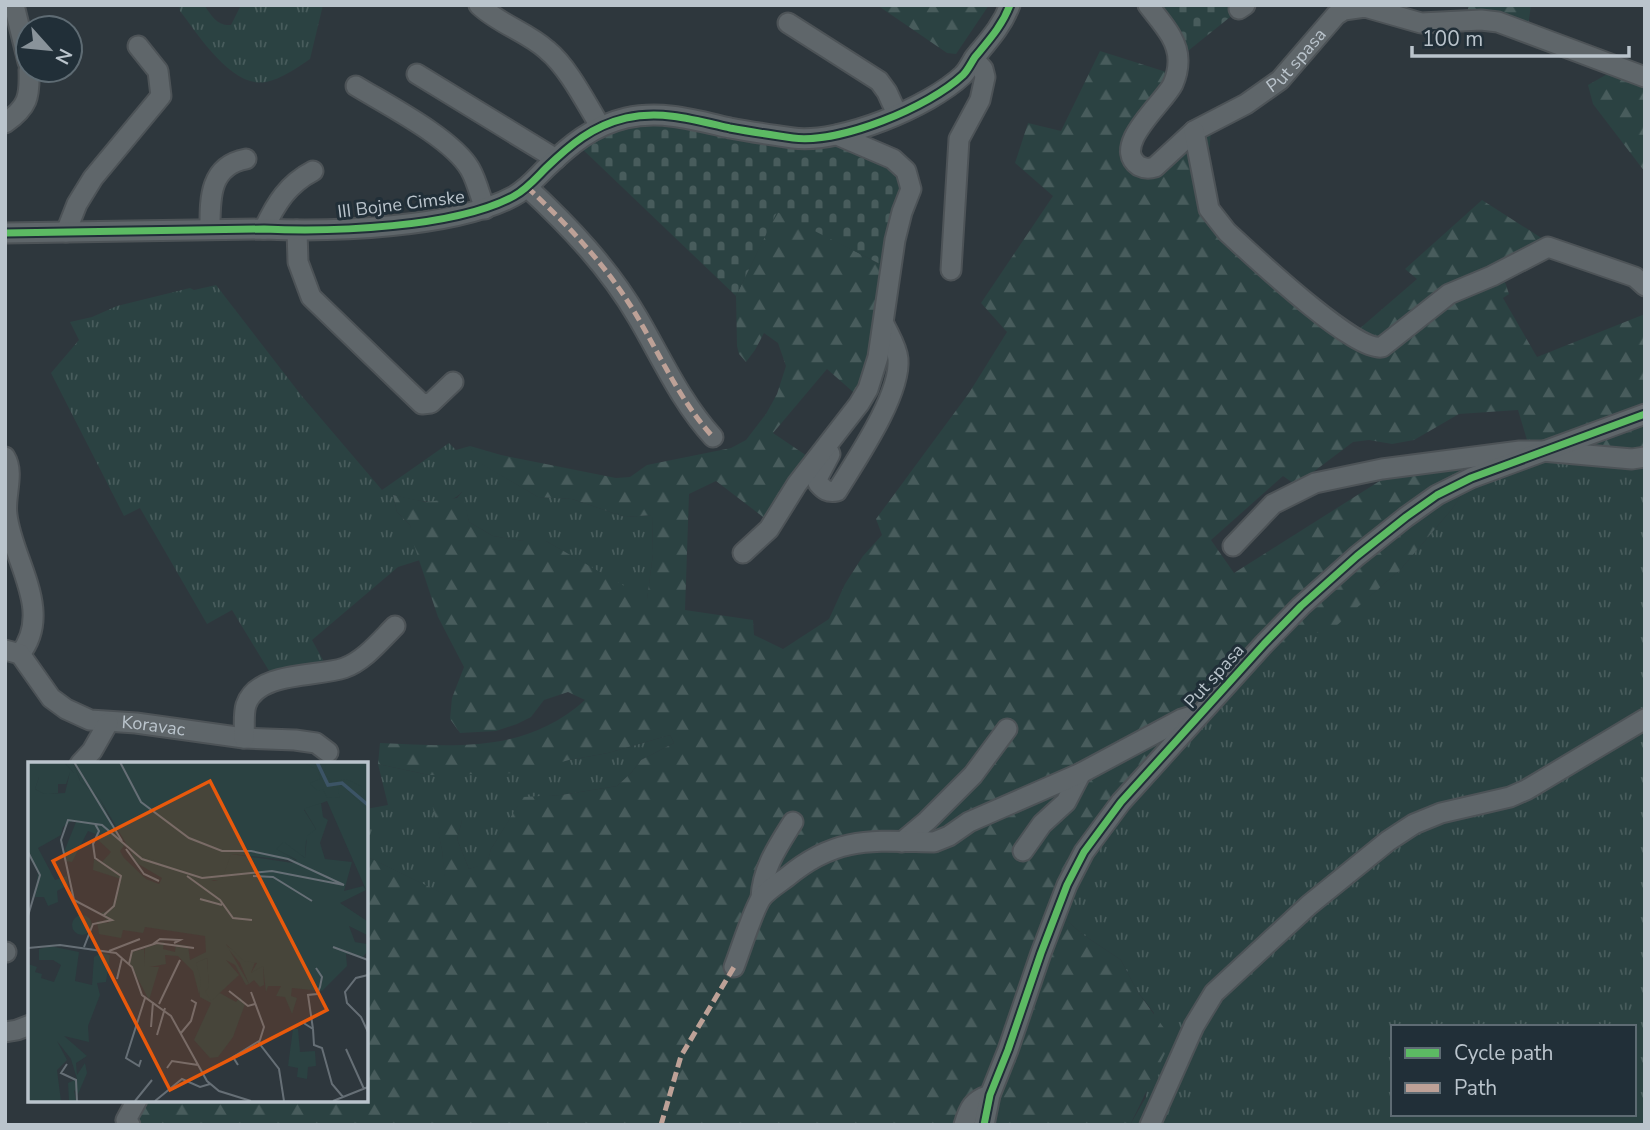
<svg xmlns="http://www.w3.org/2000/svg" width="1650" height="1130" font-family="'Nunito Sans',sans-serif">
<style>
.grass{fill:url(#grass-tufts);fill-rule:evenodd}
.forest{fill:url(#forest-firs)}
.cemetery{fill:url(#cemetery-stones)}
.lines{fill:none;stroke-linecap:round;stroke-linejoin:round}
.minor-casing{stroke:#4d5357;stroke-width:23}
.minor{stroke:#5f666a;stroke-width:19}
.quiet{stroke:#bda197;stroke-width:5;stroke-dasharray:10 5;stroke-linecap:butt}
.cycleway-casing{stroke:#212f38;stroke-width:11}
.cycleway{stroke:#5cba63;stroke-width:7}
.labels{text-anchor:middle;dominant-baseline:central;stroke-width:6;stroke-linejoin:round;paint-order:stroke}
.street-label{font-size:18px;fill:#bac4cc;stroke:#212f38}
.inset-river{fill:none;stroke:#3c5466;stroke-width:3.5}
.inset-road{fill:none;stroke:#666f76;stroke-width:2}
.view{fill:#e8590c;fill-opacity:0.15;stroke:#e8590c;stroke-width:3.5}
.inset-edge{fill:none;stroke:#bac4cc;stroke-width:3.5}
</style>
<defs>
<pattern id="grass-tufts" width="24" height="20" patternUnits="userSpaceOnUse" patternTransform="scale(1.75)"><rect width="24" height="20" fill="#2b4242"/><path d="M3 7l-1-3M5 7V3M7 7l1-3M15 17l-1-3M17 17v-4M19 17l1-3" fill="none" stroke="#485c5c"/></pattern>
<pattern id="forest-firs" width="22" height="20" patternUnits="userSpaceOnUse" patternTransform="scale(1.75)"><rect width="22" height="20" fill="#2b4242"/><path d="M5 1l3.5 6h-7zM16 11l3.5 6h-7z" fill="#485c5c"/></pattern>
<pattern id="cemetery-stones" width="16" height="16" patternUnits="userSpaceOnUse" patternTransform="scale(1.75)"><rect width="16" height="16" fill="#2b4242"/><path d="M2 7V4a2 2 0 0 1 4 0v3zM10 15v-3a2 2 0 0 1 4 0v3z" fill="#485c5c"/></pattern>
</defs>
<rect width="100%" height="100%" fill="#2e373d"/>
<!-- grass -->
<g class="grass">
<path d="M179,5H204C212,16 217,26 231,25L241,5H323L310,59C297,68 281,79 266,82C232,89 197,33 180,11Z"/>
<path d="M216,285L301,395L382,490L449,443L456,450L470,446L477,461L538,497L572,499L625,517L652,515L653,554L647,600L546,541H524L493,536L469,522L462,492C447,509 414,500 393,495L397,512L410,525L420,560L398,567L312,640L329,671L274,679L232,610L207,624L140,508L124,516L51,373L79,340L70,322L92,317L117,306L190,288L194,290Z"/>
<path d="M1645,457V1125H1130L1146,1097L1154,1013L1137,991L1121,960L1082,934L1054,909L1072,862L1250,652L1370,596L1400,570L1452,509L1477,472L1503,460ZM1393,1027H1634V1114H1393Z"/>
<path d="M670,735L674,743L641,760L631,773L617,786L561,795L523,798L491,849L487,864L469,869L457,839L462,821L433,804L442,850L447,896L366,856V809L388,805L378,764L429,775L569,760L608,753Z"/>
</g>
<!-- forest -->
<g class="forest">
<path d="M877,5H989L956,54L947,53Z"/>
<path d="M1468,5H1531L1527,33L1468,16Z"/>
<path d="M1100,51L1179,76L1135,142L1143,165L1212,123L1205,189L1209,209L1351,336L1417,279L1405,269L1482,200L1543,239L1499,264L1509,294L1503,298L1537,357L1645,314V457L1530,450L1518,410L1459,414L1414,440L1392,444L1369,440L1353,442L1296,485L1283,476L1211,540L1234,573L1405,465L1479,455L1477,472L1452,509L1400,570L1336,626L1277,647L1250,652L1102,815L1054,909L1082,934L1121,960L1137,991L1172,1039L1130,1125H138L139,1100H366V856L446,895L442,850L432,804L457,809L462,821L457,839L469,869L487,863L491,849L523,797L561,795L617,786L631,773L641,760L674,743L670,735L608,753L569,760L522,773L429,775L378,764L380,743C455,746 525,754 585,700L568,692L544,700L531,717L517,724L496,731L460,733L450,719L452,698L464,667L438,617L413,542L410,525L397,512L393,495L426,502L457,498L463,491L469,522L493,536L524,541H546L647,599L653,554L652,515L625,517L572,499L538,497L476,461L470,446L501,455L616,478L630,477L647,465L731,448L746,440L766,414L777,394L786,366L778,343L764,333L755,350L746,362L739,354L737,346L736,296L777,211L880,264L888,270L861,399L827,369L773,433L816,462L771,523L716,481L689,494L685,610L753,620L754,635L783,649L829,619L845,584L863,556L882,535L876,519L969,393L1007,332L981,303L1053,196L1015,163L1028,123L1061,131Z"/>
<path d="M1618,68L1645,77V172L1593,104L1588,85Z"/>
</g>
<!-- cemetery -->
<g class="cemetery">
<path d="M1148,5H1245L1178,59Z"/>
<path d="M658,118L840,140L901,167L904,177L890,217L880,264L777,212L736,296L576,143Z"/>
</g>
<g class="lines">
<!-- minor casing -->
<g class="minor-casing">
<g id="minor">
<path d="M14,5L28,62"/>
<path d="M479,5C499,24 527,32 547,50C568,67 586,103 600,126"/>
<path id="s1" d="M1148,5C1161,22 1179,40 1178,62C1178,70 1176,77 1173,84C1164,103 1110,146 1139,166C1145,169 1149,169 1155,167L1194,131L1246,104L1280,80L1336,15L1344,10L1365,7L1421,23L1481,20L1498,22L1645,77"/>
<path d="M1239,9L1245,5"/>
<path d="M788,23L879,81L887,92L897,114"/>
<path d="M417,74L556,159"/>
<path d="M356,86C387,105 452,138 470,169C477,181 480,196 485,209"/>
<path d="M5,123C28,107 30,97 29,70"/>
<path d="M1194,131L1209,209L1227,232C1251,254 1354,352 1382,347L1449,294L1492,276L1548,247L1635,277L1645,286"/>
<path d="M527,187C569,226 609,268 638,318C662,359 681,402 713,437"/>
<path d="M210,229C210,199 209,166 246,159"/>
<path d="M264,229C276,203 288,184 313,171"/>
<path d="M297,230L298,262L311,297L422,404L431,403L453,382"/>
<path d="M66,232L77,204L93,178L161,96L158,71L138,46"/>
<path d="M5,233L264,229C332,232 455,228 514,196C527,189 536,178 546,168C570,145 592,126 626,118C662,110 695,120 730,128C751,132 772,135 793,138C840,144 929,107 963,75C968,70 971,63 975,57C989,40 1002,26 1010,5"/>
<path d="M951,270L959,139L980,100L985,77L983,69L974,59"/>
<path d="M830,454L818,477V483C824,490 828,493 837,491C856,460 901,395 898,359C897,347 889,335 884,324"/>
<path d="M5,457C15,473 4,497 7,515C12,560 54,611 20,654"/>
<path d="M1233,546L1273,504L1315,483L1382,469L1520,451H1542L1632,459L1645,457"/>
<path d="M743,553L769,529L797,484L859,404L868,389L878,357L895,240L902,212L911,189L906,171L893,159L837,135"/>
<path id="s2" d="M5,650L20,654L51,698L66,709L90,720L136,723L244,738L295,740L316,743L328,752"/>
<path d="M244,738C245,727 243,715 246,705C257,671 318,677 344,668C364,661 380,641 395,626"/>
<path d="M80,764L92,751L108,723"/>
<path d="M902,842L927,821L973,775L1007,729"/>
<path d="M1023,851L1042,824L1066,802L1081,773"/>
<path d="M761,898C762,869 778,846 793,822"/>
<path d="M5,952H6"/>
<path d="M734,967C740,952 754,907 762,897C769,889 779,883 787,877C837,835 874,841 934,842L949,836L969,822L1081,773L1182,719L1198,714"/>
<path d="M5,1032L17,1030L30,1025"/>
<path d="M130,1125L126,1120L137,1100"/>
<path d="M964,1125C969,1108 973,1100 990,1095"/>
<path d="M984,1125L990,1095L1008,1050L1041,953L1067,885L1084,852L1121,802L1264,644L1301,606L1357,556L1406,517L1437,495L1471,478L1645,414"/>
<path d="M1150,1125L1194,1026L1214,993L1309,905L1388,841L1414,824L1441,813L1510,797L1526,790L1645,719"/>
</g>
</g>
<!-- minor -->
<use href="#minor" class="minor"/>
<!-- quiet -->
<g class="quiet">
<path d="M527,187C569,226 609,268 638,318C662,359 681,402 713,437"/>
<path d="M661,1125L681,1056L734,967"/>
</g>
<!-- cycleway casing -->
<g class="cycleway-casing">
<g id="cycleway">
<path d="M5,233L264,229C332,232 455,228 514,196C527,189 536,178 546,168C570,145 592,126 626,118C662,110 695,120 730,128C751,132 772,135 793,138C840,144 929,107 963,75C968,70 971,63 975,57C989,40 1002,26 1010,5"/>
<path d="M984,1125L990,1095L1008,1050L1041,953L1067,885L1084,852L1121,802L1264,644L1301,606L1357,556L1406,517L1437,495L1471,478L1645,414"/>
</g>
</g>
<!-- cycleway -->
<use href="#cycleway" class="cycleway"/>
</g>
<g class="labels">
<!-- street labels -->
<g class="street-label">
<text stroke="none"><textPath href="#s1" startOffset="382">Put spasa</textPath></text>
<text transform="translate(401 204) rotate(-7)">III Bojne Cimske</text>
<text transform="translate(1214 676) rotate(-48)">Put spasa</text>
<text stroke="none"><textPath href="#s2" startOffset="178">Koravac</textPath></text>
</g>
</g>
<!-- overview -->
<g transform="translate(28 762)">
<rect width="340" height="340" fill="#2e373d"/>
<path d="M4,0H36L46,11H42L38,22H30V31L17,33L7,27L11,15L4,16ZM45,0H339V130L299,39L276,48L288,67L278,79L277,96L256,81L249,87L269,99L204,92L194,118H177L103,90L72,37L52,19ZM197,183L227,200L223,211L235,203L236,223L232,225L226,218L221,222L212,201ZM179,196L182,234L190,230L208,240L212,235L217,242L205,275L190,295L182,296L166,278L183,241L172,235L167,201ZM265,267H270L272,290L287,289L288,304L280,305L279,317L269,315L270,306L260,304Z" fill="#2b4242"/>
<path d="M0,0H4V15H11L7,27L16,32L37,31L42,10L46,11L36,0H45L52,19L72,37L96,84L92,89L96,96L118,117L131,122L134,116L107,100L103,90L186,119L194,117L203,92L265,101L269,98L248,87L256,80L277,96L279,74L288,67L276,47L293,41L295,55L300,58L292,81L297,97L324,100L316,129L335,124L338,128L312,141L339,159V173L321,164L327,180L339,182V190L335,195L318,192L319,204L294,229L264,226L263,234L269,236L264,252L257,235L248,234L253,224H240L238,230L235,204L223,211L229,201L216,199L198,182L221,222L218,223L207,203L198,198L211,213L183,239L177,229L181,226L179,196L168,201L173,218L171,232L165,209L150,194L137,193L138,202L116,206L117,186L136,180L135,187L147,190L148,182L160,184L162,198L178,190L177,174L117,165L115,171L95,168L93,176L71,172L69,159L81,161L73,151L83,148L93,117L65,108L66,97L73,101L83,90L68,76L70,73L60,69L44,100L37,99L36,90L48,60L44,59L35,65L33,73L10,86L27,118L39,114L40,123L29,129L30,140L20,144L16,135H7L10,110L0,93ZM274,0H299L296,11L304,20L318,17L333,24L339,47L314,23L309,24L312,35L299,36L295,27L289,29L282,21L292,17L290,8ZM22,184L51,190L47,219L64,223L66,195L73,191L82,193L78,220L69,221L72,233L60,264L61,280L36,274L59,294L48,301L49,313L57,301L59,311L50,332L46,328L48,339H41L40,321L49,317L43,297L29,279L39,298L29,308L33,339H0V202L9,205L7,210L14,212L13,216L26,220L33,203L25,198H11V187Z" fill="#2b4242"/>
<path d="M44 163a10 10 0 1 1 20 0a10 10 0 1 1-20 0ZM116,187L117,205H131L121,238L102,202L103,190Z" fill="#2b4242"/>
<path class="inset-river" d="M289,0L300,23L314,21L340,43"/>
<path class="inset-road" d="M46,0L94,79M67,62L71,69L65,82L67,96L93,114L86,144L76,153M98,87L116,112L131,119M0,90L12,113L0,154M159,114L192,138L205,156L224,158M225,114L245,115L284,139M172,137L194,143M125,182L132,177L152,178L146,181M56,185L65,162L84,158L46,138L33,78L40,58L74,63L114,97L174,116L244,109L316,123L260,97L223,89H194L161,76L113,40L92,0M305,185L340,198M0,186L32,183L88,191L104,205L114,233L143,254L179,319L191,329L223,339M81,189L112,177M101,202L104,189L129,181L166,186M340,213L328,216L317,230L319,241L333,255L340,270M89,217L94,196M201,229L220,244L227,242M223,230L236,265L231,281L251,307L256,339M131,242L152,198M274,260L285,267L286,283L294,286L304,322L315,335M123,265L125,240M285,267L280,233L289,232L292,225L294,215L288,206M153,271L163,259L168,241L163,238M129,273L137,246M318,287L336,327M113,298L111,304L98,296L117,236M39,302L33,311L48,318L49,339M210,303L205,295L231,279M139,306L144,299L170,303M107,339L124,318M127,339L154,317L172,325L182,322M305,339L340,325"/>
<path class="view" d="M182,19L299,248L142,328L25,99Z"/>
<rect width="340" height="340" class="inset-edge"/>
</g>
<!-- border -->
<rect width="1650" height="1130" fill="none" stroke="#bac4cc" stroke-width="14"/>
<!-- legend -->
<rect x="1391" y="1025" width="245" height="91" fill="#212f38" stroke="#5e6b73" stroke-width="2"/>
<rect x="1405" y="1048" width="35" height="10" fill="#5cba63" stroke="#5e6b73" stroke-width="2"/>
<text x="1454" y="1060" font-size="21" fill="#bac4cc">Cycle path</text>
<rect x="1405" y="1083" width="35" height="10" fill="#bda197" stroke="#5e6b73" stroke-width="2"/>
<text x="1454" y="1095" font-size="21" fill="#bac4cc">Path</text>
<!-- north arrow -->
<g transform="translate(49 49) rotate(117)"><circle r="33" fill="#212f38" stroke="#5e6b73" stroke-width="2"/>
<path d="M0-5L12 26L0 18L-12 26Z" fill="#89939a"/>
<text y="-10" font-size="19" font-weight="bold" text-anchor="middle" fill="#bac4cc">N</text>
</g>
<!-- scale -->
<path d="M1412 46v10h217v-10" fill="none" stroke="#bac4cc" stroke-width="3.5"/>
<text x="1422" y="46" font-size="21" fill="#bac4cc" stroke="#212f38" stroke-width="5" paint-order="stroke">100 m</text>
</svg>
